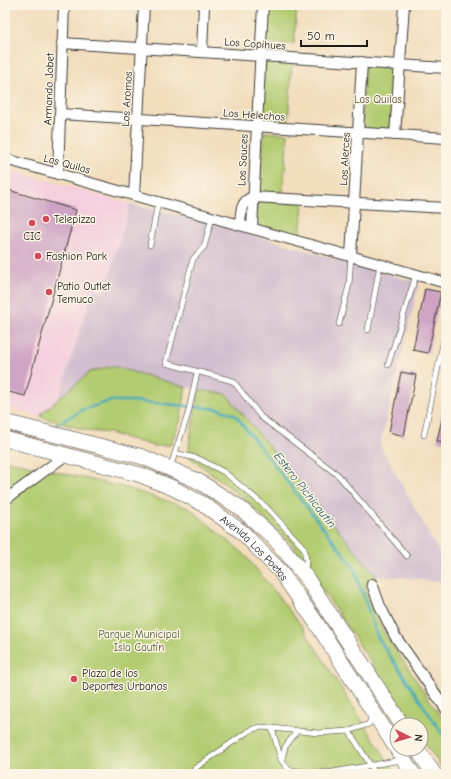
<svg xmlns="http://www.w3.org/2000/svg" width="451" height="779" font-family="'Comic Neue',sans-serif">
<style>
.built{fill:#f4cfde}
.industrial{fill:#d0bdce}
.green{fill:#b3cc72;stroke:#687447}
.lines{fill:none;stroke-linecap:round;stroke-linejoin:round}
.stream{stroke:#3baab9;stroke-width:2.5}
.building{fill:#cea3c4}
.lane-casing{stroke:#3c3934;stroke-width:6}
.street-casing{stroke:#3c3934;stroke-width:12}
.primary-casing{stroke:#3c3934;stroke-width:16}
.lane{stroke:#fff;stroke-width:5}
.street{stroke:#fff;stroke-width:10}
.primary{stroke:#fff;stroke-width:15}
.poi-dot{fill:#d1495b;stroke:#fcf5e5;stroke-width:1.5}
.labels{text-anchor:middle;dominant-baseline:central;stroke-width:3;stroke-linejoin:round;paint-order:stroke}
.street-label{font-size:11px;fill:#1c1c1c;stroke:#fcf5e5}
.park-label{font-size:11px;fill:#515a3a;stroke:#fcf5e5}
.poi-label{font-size:11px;fill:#1c1c1c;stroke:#fcf5e5;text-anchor:start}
.water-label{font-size:12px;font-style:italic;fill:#2a5c63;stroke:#fcf5e5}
</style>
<rect width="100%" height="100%" fill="#fcf5e5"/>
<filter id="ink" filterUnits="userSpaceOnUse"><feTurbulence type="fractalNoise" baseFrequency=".025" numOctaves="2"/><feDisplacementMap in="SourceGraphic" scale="8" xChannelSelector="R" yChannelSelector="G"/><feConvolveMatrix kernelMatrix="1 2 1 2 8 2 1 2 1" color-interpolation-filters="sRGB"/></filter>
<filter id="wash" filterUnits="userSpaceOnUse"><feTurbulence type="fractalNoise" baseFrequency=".012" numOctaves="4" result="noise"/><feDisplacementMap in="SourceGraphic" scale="16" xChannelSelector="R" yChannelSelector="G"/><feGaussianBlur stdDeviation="0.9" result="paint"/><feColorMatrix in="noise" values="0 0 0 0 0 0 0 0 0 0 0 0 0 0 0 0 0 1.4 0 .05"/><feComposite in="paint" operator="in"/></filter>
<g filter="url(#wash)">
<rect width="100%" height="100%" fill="#f2ddbd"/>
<!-- built -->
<path class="built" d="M5,168L130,204L105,294L93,290L59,398L42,413L41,417L5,407Z"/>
<!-- industrial -->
<path class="industrial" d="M130,204L210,222L419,283L380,445L446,565V583L402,577H377L226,394L186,387L112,366L59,398L93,290L105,293Z"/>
<!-- green -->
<g class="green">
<path d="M267,5H297L294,44L264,43Z"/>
<path d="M265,62L292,63L288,124L262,122Z"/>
<path d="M365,66L395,68L390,133L361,131Z"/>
<path d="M264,132L288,134L283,192L259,191Z"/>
<path d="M257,200L303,203L300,239L256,226Z"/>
<path d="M112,366L186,387L180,422L170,445L154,446L109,433L88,431L41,417L42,413L90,372Z"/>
<path d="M199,390L226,394L377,577L364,588L384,633L446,724V774L421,737V725H413L292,544L242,497L190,457L189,444Z"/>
<path d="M9,461L123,487L189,508L245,555L301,625L396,774H5V463Z"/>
</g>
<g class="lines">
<!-- stream -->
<path class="stream" d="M56,425L82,410L110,401H133L219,409L235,415L353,566L378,638L446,739"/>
</g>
<g id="blocks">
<!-- building -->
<g class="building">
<path d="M5,189L76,210L25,396L5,391Z"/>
<path d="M425,289L441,292L428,353L413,350Z"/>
<path d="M401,372L416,375L404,436L389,432Z"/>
<path d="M443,414H446V442L437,441Z"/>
</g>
</g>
</g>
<g filter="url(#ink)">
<use href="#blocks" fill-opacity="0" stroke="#3c3934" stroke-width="1"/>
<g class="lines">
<!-- lane casing -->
<g class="lane-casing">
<g id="lane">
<path d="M212,217L204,247L193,259L166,363L233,381L261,417L338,475L407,556"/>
<path d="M150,245L158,202"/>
<path d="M339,324L349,285L351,256"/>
<path d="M368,330L380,265"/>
<path d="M388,365L416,275"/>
<path d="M424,435L446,329"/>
<path d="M175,453L199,459L224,472L265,506L304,548L306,560L305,571"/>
<path d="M170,468L188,414L197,373"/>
<path d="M272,728L281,760L289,770L311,773L333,772L401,760"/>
<path d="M349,731L376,774"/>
<path d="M282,759L285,747L297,731"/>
<path d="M194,769L250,730L261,727L272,728L318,733L349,731L369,724L372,716"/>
</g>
</g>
<!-- street casing -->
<g class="street-casing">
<g id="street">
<path d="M62,43L446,68"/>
<path d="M202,52L204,5"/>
<path d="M60,114L446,138"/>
<path d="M395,135L404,5"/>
<path d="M5,159L446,283"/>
<path d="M58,174L64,5"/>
<path d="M134,195L144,5"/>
<path d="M240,225C241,213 240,201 253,197L446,208"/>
<path d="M252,228L263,5"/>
<path d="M351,256L362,62"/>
<path d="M5,500L66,455"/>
<path d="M372,584L380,606L395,636L446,709"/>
</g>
</g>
<!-- primary casing -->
<g class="primary-casing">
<g id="primary">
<path d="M5,422L143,457L198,481L239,507L274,538L304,574L402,725"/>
<path id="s1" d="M5,439L141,475L173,488L203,504L242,532L280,571L315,621L413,774"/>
<path d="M417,749L434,774"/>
</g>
</g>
<!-- lane -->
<use href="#lane" class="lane"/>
<!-- street -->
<use href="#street" class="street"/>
<!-- primary -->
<use href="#primary" class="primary"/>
</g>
</g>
<!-- markers -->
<g class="poi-dot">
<circle cx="46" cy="219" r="4"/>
<circle cx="32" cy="223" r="4"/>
<circle cx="38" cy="256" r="4"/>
<circle cx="49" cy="292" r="4"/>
<circle cx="74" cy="679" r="4"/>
</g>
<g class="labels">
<!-- street labels -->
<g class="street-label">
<text transform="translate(255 44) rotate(4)">Los Copihues</text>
<text transform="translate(49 89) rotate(-88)">Armando Jobet</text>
<text transform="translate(127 99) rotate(-87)">Los Aromos</text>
<text transform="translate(254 115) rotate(4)">Los Helechos</text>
<text transform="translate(345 159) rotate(-87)">Los Alerces</text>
<text transform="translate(243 160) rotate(-87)">Los Sauces</text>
<text transform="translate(67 164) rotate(15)">Las Quilas</text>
<text stroke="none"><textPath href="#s1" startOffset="277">Avenida Los Poetas</textPath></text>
</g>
<!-- park labels -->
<g class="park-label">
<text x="378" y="99">Las Quilas</text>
<text x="139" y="634">Parque Municipal<tspan x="139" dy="13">Isla Cautín</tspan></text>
</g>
<!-- poi labels -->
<g class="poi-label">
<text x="54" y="219">Telepizza</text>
<text x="32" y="236" text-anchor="middle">CIC</text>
<text x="46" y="256">Fashion Park</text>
<text x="57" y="286">Patio Outlet<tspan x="57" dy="13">Temuco</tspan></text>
<text x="82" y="673">Plaza de los<tspan x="82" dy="13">Deportes Urbanos</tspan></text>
</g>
<!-- water labels -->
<g class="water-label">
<text transform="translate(305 490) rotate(52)">Estero Pichicautín</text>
</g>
</g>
<!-- margin -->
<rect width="451" height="779" fill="none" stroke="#fcf5e5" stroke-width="20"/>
<!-- north arrow -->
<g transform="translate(409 737) rotate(95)"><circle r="19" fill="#fcf5e5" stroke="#a29e95"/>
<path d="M0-3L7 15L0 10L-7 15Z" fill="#d1495b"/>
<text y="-6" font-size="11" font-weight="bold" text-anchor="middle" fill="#1c1c1c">N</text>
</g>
<!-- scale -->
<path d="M301 40v6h66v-6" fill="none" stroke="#1c1c1c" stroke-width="2"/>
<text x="307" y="40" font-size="12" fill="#1c1c1c" stroke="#fcf5e5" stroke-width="3" paint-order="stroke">50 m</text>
</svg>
